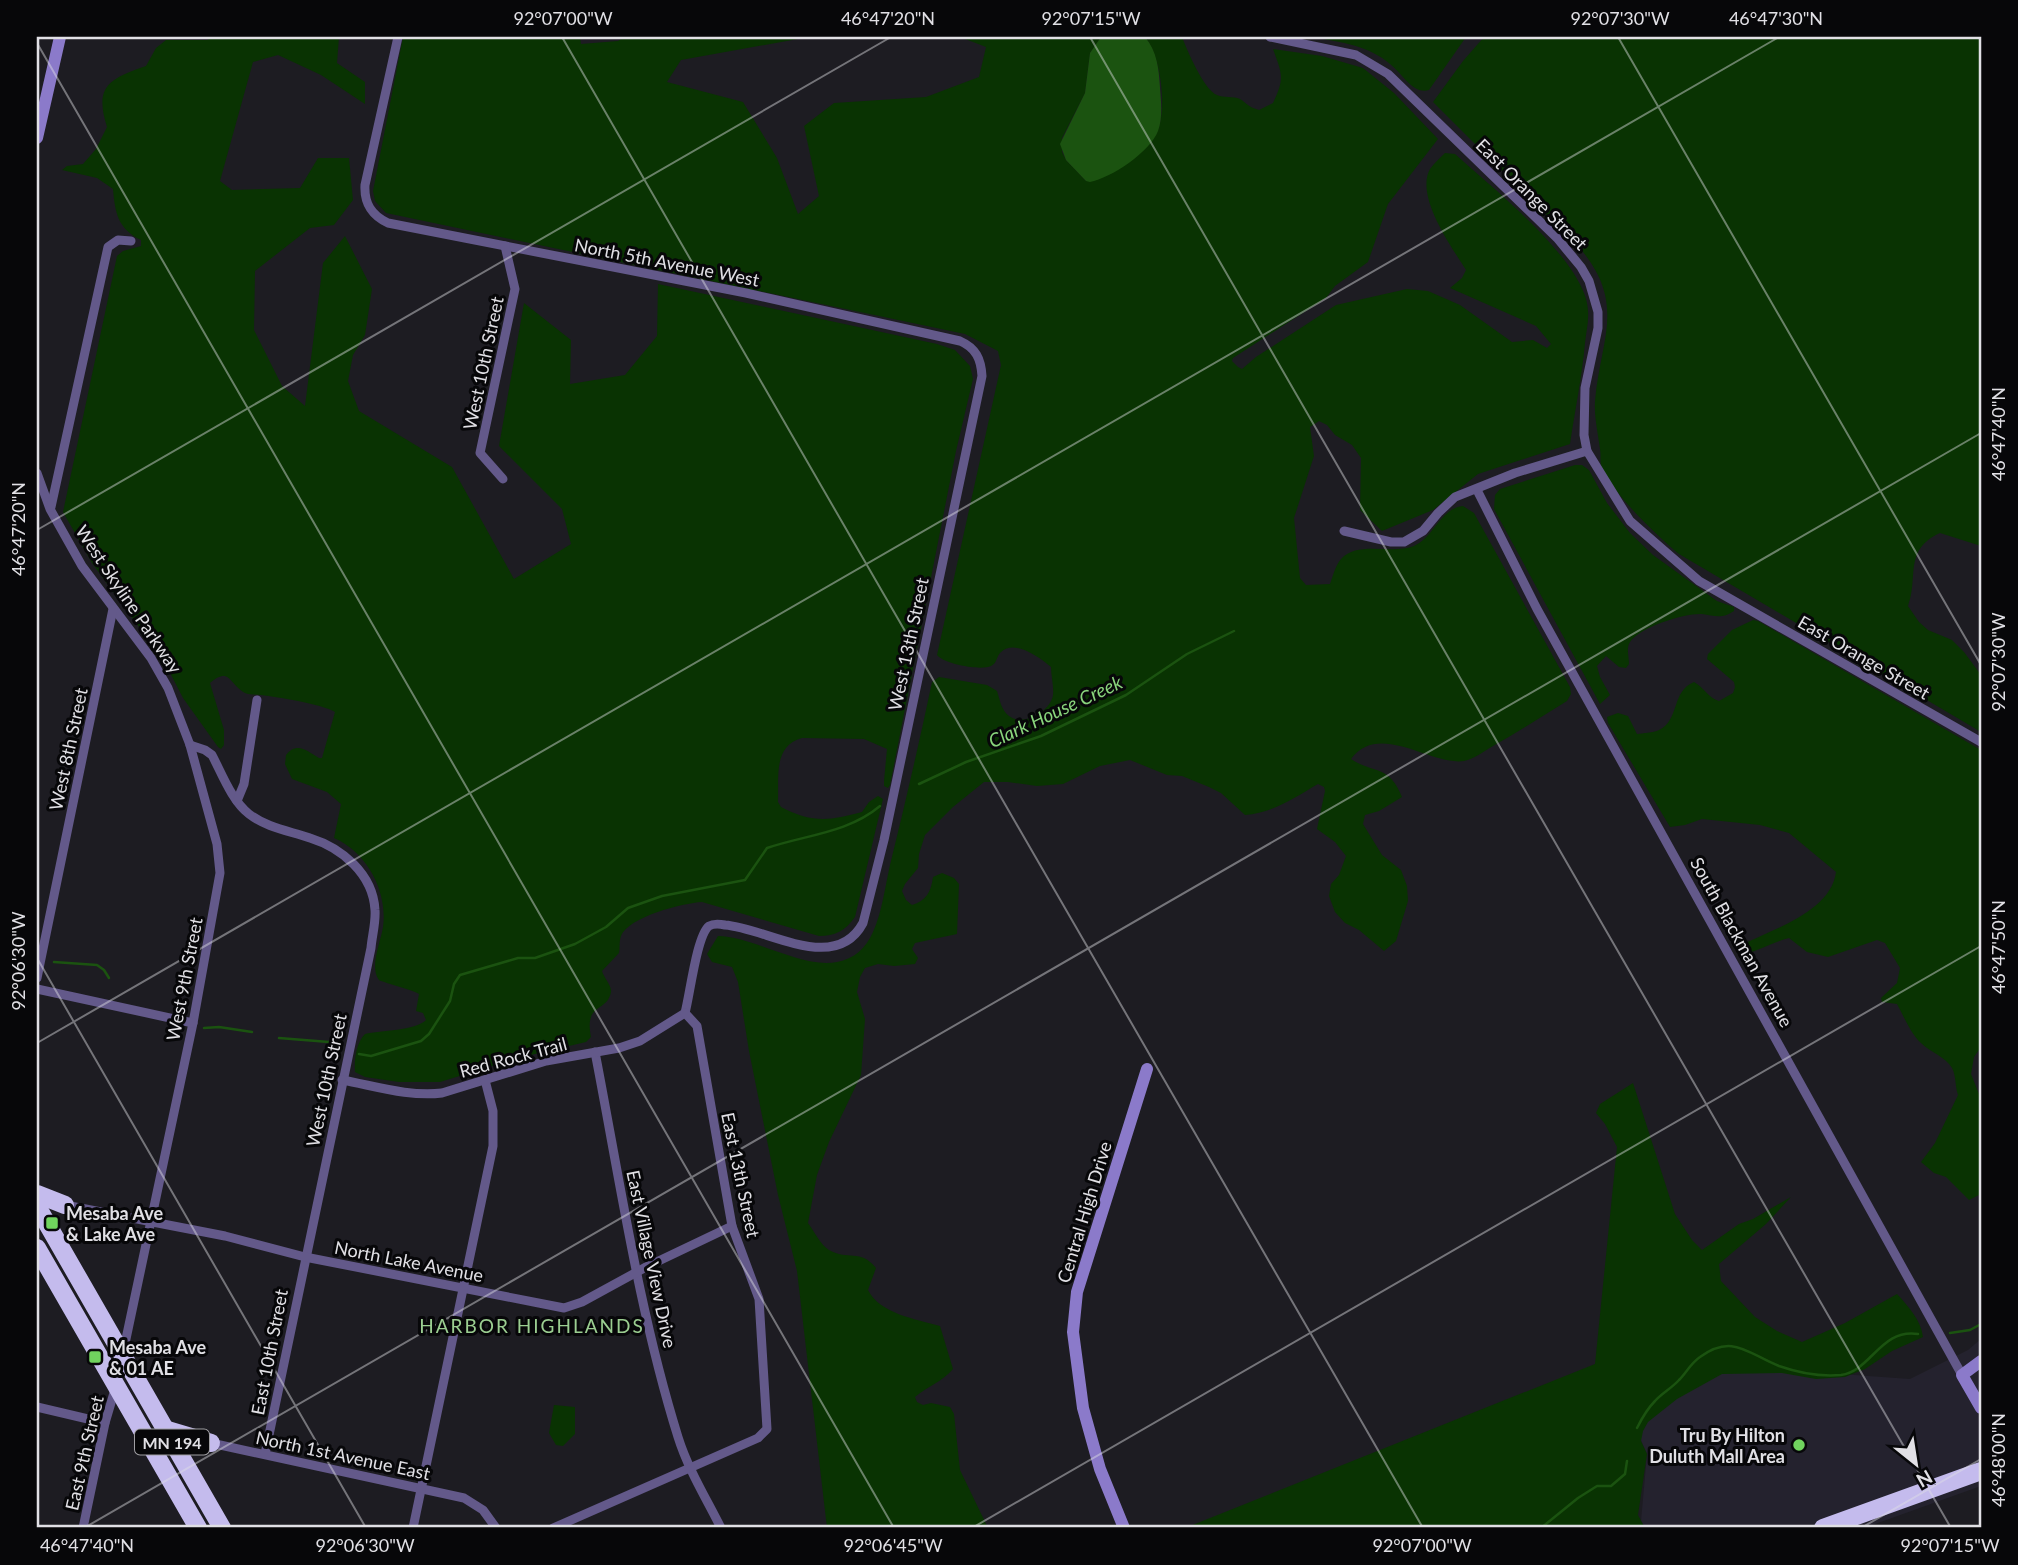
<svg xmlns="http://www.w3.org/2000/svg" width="2018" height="1565" font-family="Lato,sans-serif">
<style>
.built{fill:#24222e}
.green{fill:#093302}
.water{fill:#1b5310}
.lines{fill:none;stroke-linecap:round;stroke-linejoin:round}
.stream{stroke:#1b5310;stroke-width:2.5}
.street{stroke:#63598a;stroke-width:9}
.secondary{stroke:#8b7aca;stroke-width:12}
.highway{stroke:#c4bbed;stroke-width:18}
.ticks{fill:none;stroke:#e1e0e5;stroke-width:2;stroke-opacity:0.45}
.poi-dot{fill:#70d35e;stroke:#070709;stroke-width:2.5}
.labels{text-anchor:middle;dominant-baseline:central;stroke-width:6;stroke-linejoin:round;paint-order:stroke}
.shield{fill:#070709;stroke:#a09fa3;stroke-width:2}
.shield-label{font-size:16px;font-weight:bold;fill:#e1e0e5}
.street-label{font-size:18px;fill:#e1e0e5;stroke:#070709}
.poi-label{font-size:18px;font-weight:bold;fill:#e1e0e5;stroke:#070709;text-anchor:start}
.water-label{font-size:19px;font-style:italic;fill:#89d57c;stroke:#070709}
.neighbourhood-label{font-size:19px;letter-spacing:2px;fill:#9bce91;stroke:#070709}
.neatline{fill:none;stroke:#e1e0e5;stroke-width:2.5}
.ticks-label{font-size:18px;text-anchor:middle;fill:#e1e0e5}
</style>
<rect width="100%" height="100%" fill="#1d1c22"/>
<!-- built -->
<path class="built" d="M1981,1339V1486L1864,1528H1645L1641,1521L1647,1454L1629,1413L1717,1365L1910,1379L1968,1350Z"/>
<!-- green -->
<g class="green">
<path d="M214,37H339L337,63L365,82V104L321,75L278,55L253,62L220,181L232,190L300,188L318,158H349L353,200L334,225L310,228L255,271L254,330L282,386L305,406L323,263L345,236L372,289L365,335L353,355L348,381L359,411L452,467L514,579L571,544L562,509L499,446L524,303L571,340L570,384L625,375L657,336L658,284L937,344L955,350L970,366L973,379L956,451L890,785L888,788L884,786V781L887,749L864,739L802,738C773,746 779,777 778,802L781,807C812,823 829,821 862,812L869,802L878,796L883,799L855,917C845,931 835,936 819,936L702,902C683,903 628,917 621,936C619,941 620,949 619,953L602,971C604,978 612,986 611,992C607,1013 584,1002 591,1037L586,1042L518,1058L440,1082H399L365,1077L355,1072C354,1060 356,1043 365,1034C381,1030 415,1031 426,1020L423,1013L416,1011L419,994C411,989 381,982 379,980C369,967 381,941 383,927C388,892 367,852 334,838L341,804L327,792L292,779L285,764L286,755C297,741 307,751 319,758H322L335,712C322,704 278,697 261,695C256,694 249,695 245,693C229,684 230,666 210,683L224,730V745L221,749L218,747L183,698L164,661L92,563L63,512L117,256L123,251L141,246V240C118,229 115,213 113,189L97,178L62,170L67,166L83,164L96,149L107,127C94,86 109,79 146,66L156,48L166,40H207Z"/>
<path d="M403,37H580L581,44L618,41L625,37H809L681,60L667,82L743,102L777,158L798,214L819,196L804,126L834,103L926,97L979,77L986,47L960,37H1101L1090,53L1085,93L1062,138V152L1066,160L1086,181C1105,181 1151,149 1158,130C1167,107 1161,56 1145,37H1182C1187,50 1204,90 1217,95C1224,98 1233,96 1240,99C1248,104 1248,107 1259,110L1273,103C1285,78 1282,74 1273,49L1322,56L1363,68L1394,93L1438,139L1388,204L1368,262L1335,286L1326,298L1233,358L1232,361L1238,367L1242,369L1256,357L1336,305L1407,289L1428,291L1460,305L1512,342L1533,340L1547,348L1551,344L1536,326L1450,288L1462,278L1466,270C1451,246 1415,196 1430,169C1434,163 1440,158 1445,153L1455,154C1490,186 1587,262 1588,311C1589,321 1586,333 1585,343C1582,377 1575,410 1570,444L1478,474L1433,510L1382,531L1360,510L1361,458L1352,445L1335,435L1327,425L1319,421L1310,427L1314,456L1294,518L1300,578L1306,585L1330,584C1333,576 1335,566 1341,559C1358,540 1392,555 1414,546C1434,537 1441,508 1463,506L1474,513L1570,687L1571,694L1567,701C1543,716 1518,732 1493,746C1484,751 1474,759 1464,761C1431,766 1379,721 1351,759C1373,774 1389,764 1402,797L1379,811L1365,815L1363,824L1382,855L1401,870L1407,886L1408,901L1396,941L1384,951L1359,930L1345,923L1335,912L1329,896L1331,884L1339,875L1346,856L1335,842L1317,829L1325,791L1324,787L1318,784C1294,798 1273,813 1245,815L1221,793L1209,787L1182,776L1167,775L1130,760L1100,766L1063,784L1037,786L1008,782H984L953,807L925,835L919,854L918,868L905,884L902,891L906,900L912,905C926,901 931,892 933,877L942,873L954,878L959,884L957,934L915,943L912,949L918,958L915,964L894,966L878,964L865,968L860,977L857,992L865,1019L861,1075L829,1142L817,1175L808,1223C814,1231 820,1244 829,1250C848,1261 860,1248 876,1268L868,1290C880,1314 916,1319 940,1326L953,1369C942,1382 928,1386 915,1397L917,1402L923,1405L931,1403L950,1407L954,1414L960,1470L988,1528H827L797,1271L778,1195L749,1051L738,982L732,967L712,962L707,954L718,936C752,936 802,969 837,962C854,959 866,948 873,932C882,912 885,887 890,865C905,804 919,744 932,682L939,677L987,685L997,691C1000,700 1001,710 1009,716C1023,727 1051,711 1053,695C1054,687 1051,676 1051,667C1040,658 1014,638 1000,653C996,658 997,663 991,666C981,671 944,664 937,655L1001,365L998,351L965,334L386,213L375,201L373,191Z"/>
<path d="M1312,37H1466L1429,90C1413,95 1402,73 1390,64C1368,45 1340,42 1312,37Z"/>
<path d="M1484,37H1981V546L1940,533C1903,550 1919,577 1908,606L1919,622L1928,630L1952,640L1964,652L1981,675V732L1679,554C1658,537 1609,490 1601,465C1600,460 1601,454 1600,449C1598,433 1594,417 1595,401C1600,341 1626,306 1583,252L1433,102L1463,61Z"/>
<path d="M1575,465H1582L1589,470L1607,503L1630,533L1653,555L1717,601L1734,607V611C1722,619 1715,616 1702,614C1685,613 1640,627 1630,642C1626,648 1629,657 1629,664L1626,668L1619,667L1606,656L1597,666L1600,677L1610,695L1600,704L1494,509L1495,495L1500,489Z"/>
<path d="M1753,620L1758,621L1981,750V1047L1974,1057L1971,1074L1981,1099V1194L1969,1200L1946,1177L1934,1173L1921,1162L1935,1143L1958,1095C1955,1086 1956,1075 1952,1068C1946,1057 1930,1052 1921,1043C1911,1034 1904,1017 1897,1004L1882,1002L1881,998L1897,983L1900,968L1885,943L1877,940L1828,957L1807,952L1789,938C1773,942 1755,953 1740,955L1736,950L1739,946C1771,930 1831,912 1836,872L1789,833L1760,825L1702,819L1685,825L1670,827L1608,723L1607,717L1618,713L1628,716L1637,734C1643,733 1653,733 1659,730C1680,720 1671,691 1694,682C1704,687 1708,698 1719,701L1733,693L1735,687L1734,682L1707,659L1708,654L1732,630Z"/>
<path d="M1633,1083L1675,1214L1692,1240L1702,1250L1739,1224L1753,1219L1791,1197L1766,1224L1719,1264L1721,1281L1755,1317L1777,1331L1802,1342L1845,1323L1897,1294C1908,1306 1921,1320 1923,1337L1892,1351L1865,1369L1845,1377L1816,1379L1782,1373L1722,1374L1677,1399L1648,1422L1643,1431L1641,1441L1647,1454L1638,1515L1645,1528H1185L1595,1364L1617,1147L1605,1124L1596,1113L1600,1104Z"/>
<path d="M554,1405L575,1407V1434L563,1446L556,1445L549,1433Z"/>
</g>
<!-- water -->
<path class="water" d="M1101,37H1145C1157,51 1159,69 1160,88C1161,102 1163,117 1158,131C1150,152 1111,178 1090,182L1086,181L1066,160L1060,144L1085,93L1090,53Z"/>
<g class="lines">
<!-- stream -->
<g class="stream">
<path d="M919,784L966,762L1041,736L1126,695L1187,654L1234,631"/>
<path d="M54,962L97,965L104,970L109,978"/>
<path d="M204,1028L219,1027L252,1032"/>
<path d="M279,1038L329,1042"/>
<path d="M359,1054L371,1056L421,1041L429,1034L450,1001L454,984L460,975L518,958H535L575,944L606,927L628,908L662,896L745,880L767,848C805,835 848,833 880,806"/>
<path d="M1950,1333L1970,1330L1981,1324"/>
<path d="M1637,1428C1642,1418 1647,1409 1655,1401C1662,1393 1672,1388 1679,1380C1686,1373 1691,1363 1700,1357C1733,1333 1748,1354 1779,1366C1799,1373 1819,1377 1841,1375C1871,1371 1881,1328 1918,1334"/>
<path d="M1541,1528L1578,1498L1597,1486H1611L1625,1474L1627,1461"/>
</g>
<!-- street -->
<g class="street">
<path d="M398,37L365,185C364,203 371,215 388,223L746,293L960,341C976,348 981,359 982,376L884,840L863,923C835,975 767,928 725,925C720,924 714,923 709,926C697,935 690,994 685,1013"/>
<path d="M1270,37L1356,55L1388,74L1557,238L1581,267L1589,281L1598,312V328L1585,388L1584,435L1587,451L1630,521L1699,581L1981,742"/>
<path d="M37,473L50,509L82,566L151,658L168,688L190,745L217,844L220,873L193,1023L116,1386L105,1423L83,1528"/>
<path d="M503,479L480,453L515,289L505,246"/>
<path d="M1477,490L1537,609L1962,1375"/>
<path d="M51,507L108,247L118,240L131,241"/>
<path d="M1344,531L1391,542H1404L1423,531L1438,513L1455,497L1515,473L1587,451"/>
<path d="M190,745L205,750L212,755C222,774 232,801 249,814C267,828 290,831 310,838C342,848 373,874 375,910C376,922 372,936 371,948L265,1454"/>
<path d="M237,801L244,784L257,700"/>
<path d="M37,978L113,609"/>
<path d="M37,989L193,1023"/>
<path d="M595,1052C620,1181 639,1312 678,1437C688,1469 706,1498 721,1528"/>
<path d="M342,1080C375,1086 409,1097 442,1093L546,1061L619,1048L640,1041L685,1013"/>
<path d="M65,1205L225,1236L305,1257L564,1308L582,1302L646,1267L732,1226"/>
<path d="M37,1407L105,1423"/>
<path d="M211,1443L464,1498L483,1510L496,1528"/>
<path d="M413,1528L493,1146V1111L485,1080"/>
<path d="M553,1528L758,1438L767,1429L759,1299L732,1226L697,1026L685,1013"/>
</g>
<!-- secondary -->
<g class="secondary">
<path d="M37,138L60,37"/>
<path d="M1981,1361L1962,1375L1981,1408"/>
<path d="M1124,1528L1100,1469L1083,1408L1073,1332L1077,1292L1147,1069"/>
</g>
<!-- highway -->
<g class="highway">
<path d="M37,1194L65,1205"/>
<path d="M37,1206L222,1528"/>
<path d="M37,1248L198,1528"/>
<path d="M164,1429L211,1443"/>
<path d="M1823,1528L1981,1471"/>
</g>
</g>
<!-- ticks -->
<path class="ticks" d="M562,37L1423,1528M1090,37L1951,1528M1618,37L1981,665M37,43L894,1528M37,530L891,37M37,958L366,1528M37,1043L1779,37M84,1528L1981,433M972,1528L1981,946M1861,1528L1981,1459"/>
<!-- markers -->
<g class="poi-dot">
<rect x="45" y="1216" width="14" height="14" rx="3.5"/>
<rect x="88" y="1350" width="14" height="14" rx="3.5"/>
<circle cx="1799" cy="1445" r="7"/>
</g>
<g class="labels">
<!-- shield labels -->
<rect class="shield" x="135" y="1429.5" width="74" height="25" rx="5"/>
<g class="shield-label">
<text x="172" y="1442">MN 194</text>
</g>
<!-- street labels -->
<g class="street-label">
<text transform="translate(1532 194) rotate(45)">East Orange Street</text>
<text transform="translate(667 262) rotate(11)">North 5th Avenue West</text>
<text transform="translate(483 363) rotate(-78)">West 10th Street</text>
<text transform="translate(129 599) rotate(56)">West Skyline Parkway</text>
<text transform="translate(908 644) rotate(-78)">West 13th Street</text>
<text transform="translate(1864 657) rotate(30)">East Orange Street</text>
<text transform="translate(68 749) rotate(-78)">West 8th Street</text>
<text transform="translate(1742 942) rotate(61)">South Blackman Avenue</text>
<text transform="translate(184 979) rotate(-79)">West 9th Street</text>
<text transform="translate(513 1057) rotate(-15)">Red Rock Trail</text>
<text transform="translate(326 1080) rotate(-78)">West 10th Street</text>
<text transform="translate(741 1175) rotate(78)">East 13th Street</text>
<text transform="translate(1084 1212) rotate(-73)">Central High Drive</text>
<text transform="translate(652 1259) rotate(78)">East Village View Drive</text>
<text transform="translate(409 1261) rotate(11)">North Lake Avenue</text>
<text transform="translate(269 1352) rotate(-79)">East 10th Street</text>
<text transform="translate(84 1453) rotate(-77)">East 9th Street</text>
<text transform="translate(343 1455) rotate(12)">North 1st Avenue East</text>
</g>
<!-- poi labels -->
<g class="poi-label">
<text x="66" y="1213">Mesaba Ave<tspan x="66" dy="21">&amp; Lake Ave</tspan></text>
<text x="109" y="1347">Mesaba Ave<tspan x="109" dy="21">&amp; 01 AE</tspan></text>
<text x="1785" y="1435" text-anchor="end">Tru By Hilton<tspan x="1785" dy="21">Duluth Mall Area</tspan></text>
</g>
<!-- water labels -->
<g class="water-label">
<text transform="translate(1055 711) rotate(-25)">Clark House Creek</text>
</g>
<!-- neighbourhood labels -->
<g class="neighbourhood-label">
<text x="532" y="1325">HARBOR HIGHLANDS</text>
</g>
</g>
<!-- border -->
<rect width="2018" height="1565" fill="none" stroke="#070709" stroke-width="77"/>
<!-- north arrow -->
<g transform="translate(1916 1464) rotate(150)" stroke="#070709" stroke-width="5" paint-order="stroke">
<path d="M0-5L12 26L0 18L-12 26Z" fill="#e1e0e5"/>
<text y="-10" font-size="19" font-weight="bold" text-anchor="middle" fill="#e1e0e5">N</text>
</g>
<rect x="38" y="38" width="1942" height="1488" class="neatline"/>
<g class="ticks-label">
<text x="563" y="25">92°07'00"W</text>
<text x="888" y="25">46°47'20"N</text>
<text x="1091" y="25">92°07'15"W</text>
<text x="1620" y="25">92°07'30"W</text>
<text x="1776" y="25">46°47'30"N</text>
<text transform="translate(1999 434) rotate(-90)" y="6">46°47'40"N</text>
<text transform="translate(19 529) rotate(-90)" y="6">46°47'20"N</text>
<text transform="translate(1999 662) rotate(-90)" y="6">92°07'30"W</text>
<text transform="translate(1999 947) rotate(-90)" y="6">46°47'50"N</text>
<text transform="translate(19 961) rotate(-90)" y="6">92°06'30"W</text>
<text transform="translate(1999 1460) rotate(-90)" y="6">46°48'00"N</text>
<text x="87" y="1552">46°47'40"N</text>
<text x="365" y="1552">92°06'30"W</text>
<text x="893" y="1552">92°06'45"W</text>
<text x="1422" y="1552">92°07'00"W</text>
<text x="1950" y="1552">92°07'15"W</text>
</g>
</svg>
